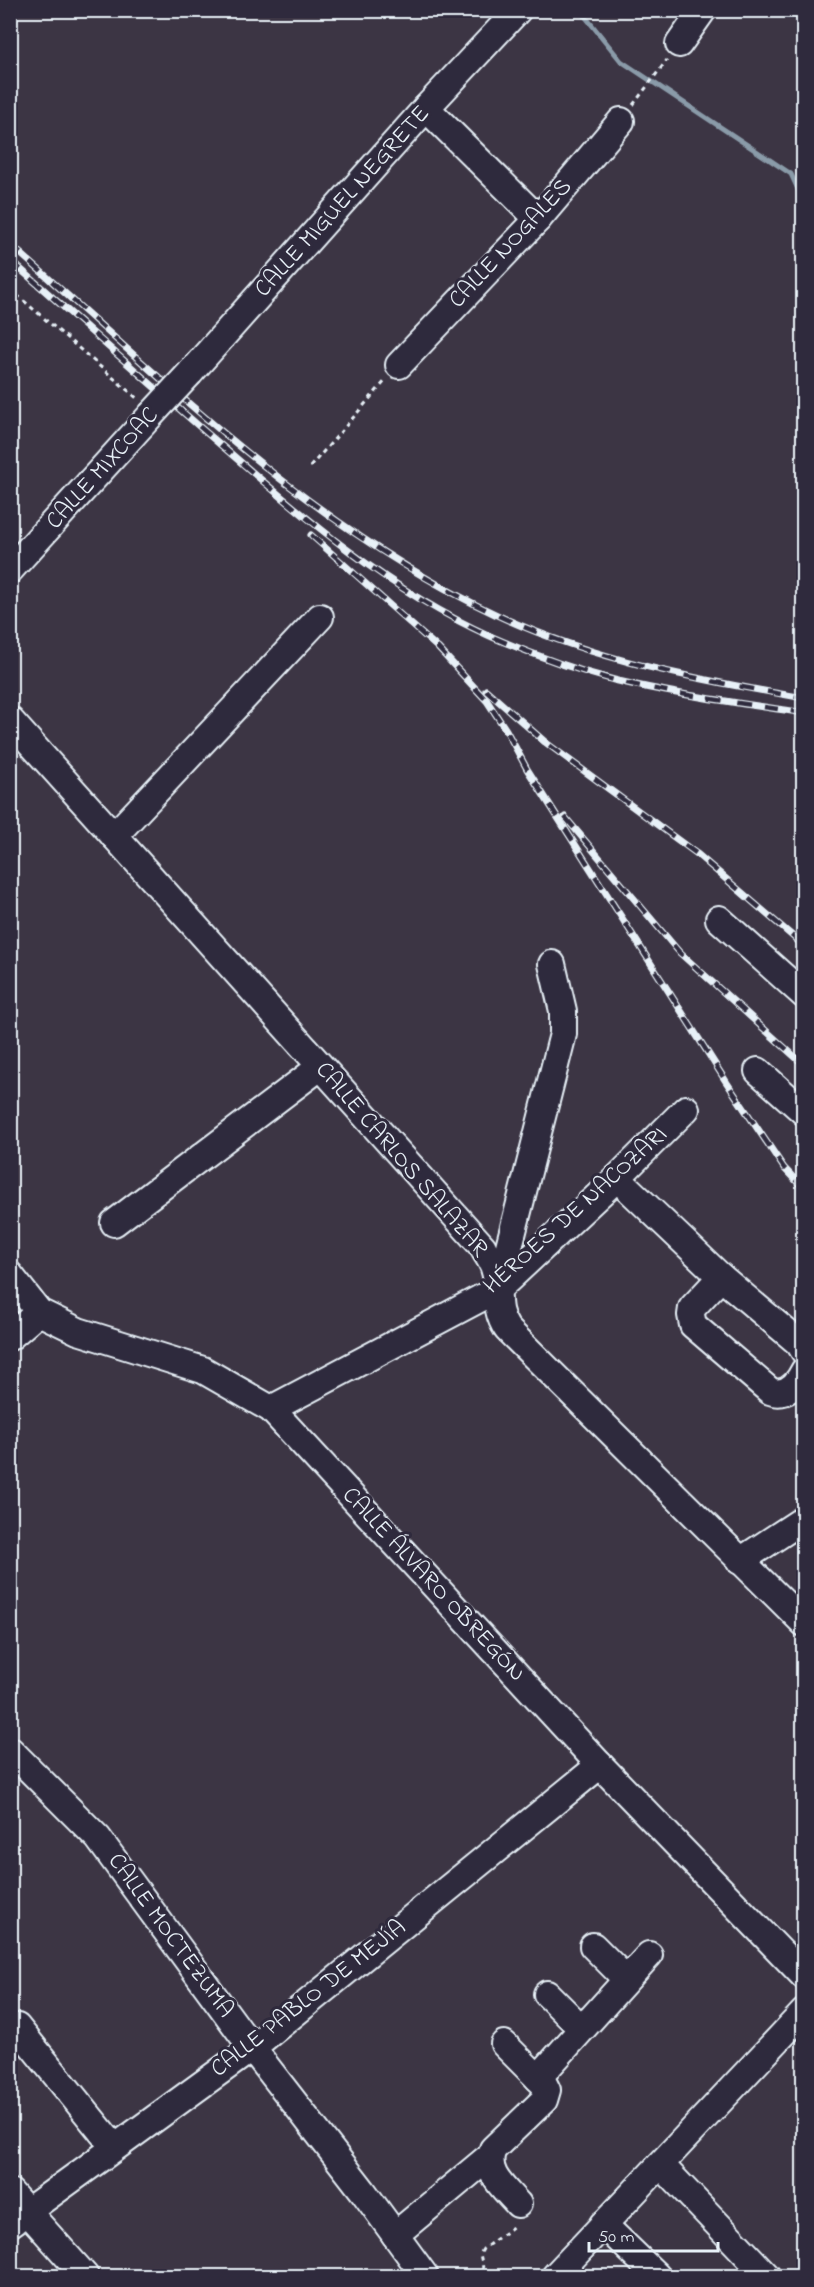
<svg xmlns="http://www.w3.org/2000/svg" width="814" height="2287" font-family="'Indie Flower',sans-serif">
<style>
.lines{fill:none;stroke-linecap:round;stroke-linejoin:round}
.stream{stroke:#8a9ba9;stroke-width:5}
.minor-casing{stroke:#e8f1f8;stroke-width:30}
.path{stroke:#e8f1f8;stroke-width:3;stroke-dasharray:4.5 4.5;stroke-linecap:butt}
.minor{stroke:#2f2a3d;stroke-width:26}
.rail-casing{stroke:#e8f1f8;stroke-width:7}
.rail{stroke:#2f2a3d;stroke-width:4.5;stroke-dasharray:14;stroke-linecap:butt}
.minor-bridge-casing{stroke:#e8f1f8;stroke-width:30;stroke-linecap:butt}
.minor-bridge{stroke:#2f2a3d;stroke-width:26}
.labels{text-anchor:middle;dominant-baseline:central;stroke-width:6;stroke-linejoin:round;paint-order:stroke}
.street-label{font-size:24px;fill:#e8f1f8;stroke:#2f2a3d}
</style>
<rect width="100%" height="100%" fill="#3c3544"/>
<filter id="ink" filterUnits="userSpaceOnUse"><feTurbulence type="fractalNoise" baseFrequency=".0167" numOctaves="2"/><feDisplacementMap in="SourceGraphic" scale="12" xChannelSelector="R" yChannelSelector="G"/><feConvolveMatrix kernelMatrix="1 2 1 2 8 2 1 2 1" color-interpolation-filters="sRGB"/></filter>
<g filter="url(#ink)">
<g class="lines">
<!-- stream -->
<path class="stream" d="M580,10L621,61L791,174L804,202"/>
<!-- minor casing -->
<g class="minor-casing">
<g id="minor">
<path d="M679,44L703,10"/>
<path d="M426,108L538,219"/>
<path d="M399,365L538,219L621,121"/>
<path d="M190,373L426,108L518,10"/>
<path d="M10,570L151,415"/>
<path d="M10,720L483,1247C486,1254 492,1261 494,1268C502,1291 492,1306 507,1329L804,1623"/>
<path d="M114,836L320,617"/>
<path d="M719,919L804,995"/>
<path d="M758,1071L804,1112"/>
<path d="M617,1178L721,1277L799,1343L804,1351"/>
<path d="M114,1223L320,1067"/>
<path d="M10,1275L39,1312L78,1331L203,1370L271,1409L600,1765L804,1976"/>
<path d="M721,1277L692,1308L691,1315L693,1325L770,1391C786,1397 797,1385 804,1371"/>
<path d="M499,1286L563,1034V1011L552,964"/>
<path d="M10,1337L39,1312"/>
<path d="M271,1409L498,1289L617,1178L686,1109"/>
<path d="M740,1561L804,1519"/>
<path d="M10,1750L98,1838L252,2048L363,2191L425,2276"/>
<path d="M593,1946L626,1979"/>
<path d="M547,1994L581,2028"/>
<path d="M17,2027L114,2147"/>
<path d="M504,2044L544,2084L547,2090L544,2100L493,2149C483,2172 504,2188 518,2204"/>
<path d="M538,2078L649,1955"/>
<path d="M661,2165L767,2276"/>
<path d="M10,2192L85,2276"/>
<path d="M10,2224L252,2048L600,1765"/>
<path d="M603,2224L657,2276"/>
<path d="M395,2235L490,2156"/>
<path d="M555,2276L804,2012"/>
</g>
</g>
<!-- path -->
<g class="path">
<path d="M633,105L667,60"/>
<path d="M10,289L139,400"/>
<path d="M310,467L386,380"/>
<path d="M476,2276L483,2268L480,2254L483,2249L514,2226"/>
</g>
<!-- minor -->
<use href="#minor" class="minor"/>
<!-- rail casing -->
<g class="rail-casing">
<g id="rail">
<path d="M10,244C163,379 311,528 497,615C593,660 699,680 804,698"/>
<path d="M10,260C81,322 151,385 222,446C305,518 389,591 490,636C529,653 572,669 614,680C676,695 740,703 804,713"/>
<path d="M311,535L438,648L487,701L506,730L527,769L727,1083L784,1168L804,1189"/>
<path d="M486,690L545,742L697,854L804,946"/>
<path d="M565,817L680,953L804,1065"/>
</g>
</g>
<!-- rail -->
<use href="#rail" class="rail"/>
<!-- minor-bridge casing -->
<g class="minor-bridge-casing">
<path id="minor-bridge" d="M151,415L190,373"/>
</g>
<!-- minor-bridge -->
<use href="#minor-bridge" class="minor-bridge"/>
</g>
</g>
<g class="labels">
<!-- street labels -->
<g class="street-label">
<text transform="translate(343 202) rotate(-48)">CALLE MIGUEL NEGRETE</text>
<text transform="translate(511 244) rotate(-47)">CALLE NOGALES</text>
<text transform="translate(103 469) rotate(-48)">CALLE MIXCOAC</text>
<text transform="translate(401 1160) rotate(49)">CALLE CARLOS SALAZAR</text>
<text transform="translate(576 1211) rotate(-42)">HÉROES DE NACOZARI</text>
<text transform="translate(433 1585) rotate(47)">CALLE ÁLVARO OBREGÓN</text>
<text transform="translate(170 1936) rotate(54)">CALLE MOCTEZUMA</text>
<text transform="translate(309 1999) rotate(-38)">CALLE PABLO DE MEJÍA</text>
</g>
</g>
<!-- margin -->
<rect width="814" height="2287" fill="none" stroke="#2f2a3d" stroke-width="36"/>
<rect x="18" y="18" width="778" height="2251" fill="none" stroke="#e8f1f8" stroke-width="2" filter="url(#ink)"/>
<!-- scale -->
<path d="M589 2242v9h129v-9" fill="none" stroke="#e8f1f8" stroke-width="3"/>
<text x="598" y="2242" font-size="18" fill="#e8f1f8" stroke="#2f2a3d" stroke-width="4.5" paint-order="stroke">50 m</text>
</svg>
